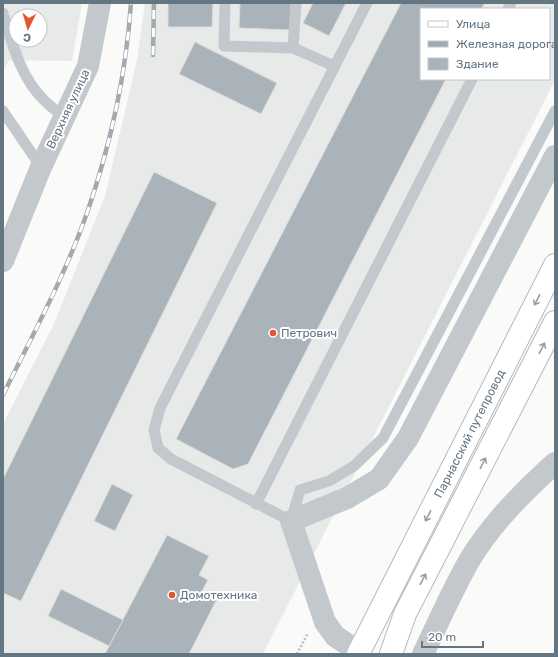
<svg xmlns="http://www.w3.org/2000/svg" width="558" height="657" font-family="Rubik,sans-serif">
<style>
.built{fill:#e8e9e9;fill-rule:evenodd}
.building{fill:#aab3b9;stroke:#dcdcda}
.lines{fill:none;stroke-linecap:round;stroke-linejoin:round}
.primary-casing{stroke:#b5babe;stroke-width:24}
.path{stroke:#bbbfc2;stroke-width:2.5;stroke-dasharray:2 2;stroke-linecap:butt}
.lane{stroke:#c3c8cc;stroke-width:11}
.street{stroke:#c3c8cc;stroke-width:22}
.primary{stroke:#fff;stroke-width:22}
.rail-casing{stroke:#a2aab0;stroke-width:4.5}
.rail{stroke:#fff;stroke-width:3;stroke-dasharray:9;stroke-linecap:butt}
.oneway{stroke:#939fa8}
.poi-dot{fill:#e4572e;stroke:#fff;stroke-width:1.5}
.labels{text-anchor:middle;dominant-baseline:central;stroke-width:4;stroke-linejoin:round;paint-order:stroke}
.street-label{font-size:12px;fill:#657683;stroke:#fff}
.poi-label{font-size:12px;fill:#657683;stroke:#fff;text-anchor:start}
</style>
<rect width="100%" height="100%" fill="#fafaf8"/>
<!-- built -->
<g class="built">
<path d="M3,3H82L72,61L9,60L3,71ZM16,16H40V40H16Z"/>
<path d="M145,3H555V80L263,654H3V424L54,324L105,196L137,60ZM421,9H549V79H421Z"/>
</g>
<!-- building -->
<g class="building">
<path d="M168,3H213L212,27H168Z"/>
<path d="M240,3H291L290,30L239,28Z"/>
<path d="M313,3H346L329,36L303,23Z"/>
<path d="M401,3H485L481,9H421V79H446L248,464L233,469L176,439Z"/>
<path d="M195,42L277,83L261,114L179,74Z"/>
<path d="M154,172L217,203L21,601L3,593V479Z"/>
<path d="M112,484L133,495L115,531L94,521Z"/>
<path d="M167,535L209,556L199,575L208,580L202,591L217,599L189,654H105Z"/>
<path d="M61,589L123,620L109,646L48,616Z"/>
</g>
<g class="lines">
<!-- primary casing -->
<g class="primary-casing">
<g id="primary">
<path id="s1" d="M358,654L555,265"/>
<path d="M391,654L405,614L555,322"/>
</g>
</g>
<!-- path -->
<path class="path" d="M297,654L308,633"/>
<!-- lane -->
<g class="lane">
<path d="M225,3L224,46L293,48L296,3"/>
<path d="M367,3L160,408L154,430L158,448L171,459L291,521L300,490L329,481L354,466L383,438L555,111"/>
<path d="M508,9L511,3"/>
<path d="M3,13C12,43 20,76 43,99C49,106 57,111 64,117"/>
<path d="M293,48L334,66"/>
<path d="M3,111L41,167"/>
<path d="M256,504L472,79"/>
</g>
<!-- street -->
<g class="street">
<path d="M3,261L41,167L88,66L100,3"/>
<path d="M359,652L335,636L325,622L291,521L347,498L379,479L408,438L555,156"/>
<path d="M423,654C438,623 452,591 469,561C491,524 523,492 555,463"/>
</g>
<!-- primary -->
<use href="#primary" class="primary"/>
<!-- rail casing -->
<g class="rail-casing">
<g id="rail">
<path d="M153,55L154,3"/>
<path d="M3,395C33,334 66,274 88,210C111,143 126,74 131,3"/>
</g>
</g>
<!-- rail -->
<use href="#rail" class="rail"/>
</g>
<!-- one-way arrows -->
<defs><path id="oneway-shaft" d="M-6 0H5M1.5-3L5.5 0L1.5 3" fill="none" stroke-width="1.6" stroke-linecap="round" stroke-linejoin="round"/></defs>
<g class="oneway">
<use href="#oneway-shaft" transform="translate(537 300) rotate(117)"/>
<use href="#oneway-shaft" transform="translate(542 348) rotate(-63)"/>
<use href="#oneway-shaft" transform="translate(483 463) rotate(-63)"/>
<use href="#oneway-shaft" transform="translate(428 516) rotate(117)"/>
<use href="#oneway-shaft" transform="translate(423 579) rotate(-63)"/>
</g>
<!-- markers -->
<g class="poi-dot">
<circle cx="273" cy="333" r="4"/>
<circle cx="172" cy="595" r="4"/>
</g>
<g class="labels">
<!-- street labels -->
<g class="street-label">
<text transform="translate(68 109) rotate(-65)">Верхняя улица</text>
<text stroke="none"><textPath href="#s1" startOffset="247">Парнасский путепровод</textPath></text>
</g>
<!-- poi labels -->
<g class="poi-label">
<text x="281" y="333">Петрович</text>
<text x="180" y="595">Домотехника</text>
</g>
</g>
<!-- border -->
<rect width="558" height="657" fill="none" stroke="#657683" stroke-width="8"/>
<!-- legend -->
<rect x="420" y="8" width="130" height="72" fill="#ffffff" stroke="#c1c8cd"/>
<rect x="428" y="21" width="20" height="6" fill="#ffffff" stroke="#c1c8cd"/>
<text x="456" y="28" font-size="12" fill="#657683">Улица</text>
<rect x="428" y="41" width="20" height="6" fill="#a2aab0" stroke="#c1c8cd"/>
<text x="456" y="48" font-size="12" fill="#657683">Железная дорога</text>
<rect x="428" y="58" width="20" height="12" fill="#aab3b9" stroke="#c1c8cd"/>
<text x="456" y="68" font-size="12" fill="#657683">Здание</text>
<!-- north arrow -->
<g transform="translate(28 28) rotate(185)"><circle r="19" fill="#ffffff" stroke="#c1c8cd"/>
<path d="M0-3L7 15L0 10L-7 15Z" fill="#e4572e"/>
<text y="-6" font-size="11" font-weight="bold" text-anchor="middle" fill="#657683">С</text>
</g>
<!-- scale -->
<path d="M422 641v6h61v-6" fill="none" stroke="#657683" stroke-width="2"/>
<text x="428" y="641" font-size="12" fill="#657683" stroke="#ffffff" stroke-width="3" paint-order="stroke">20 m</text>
</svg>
